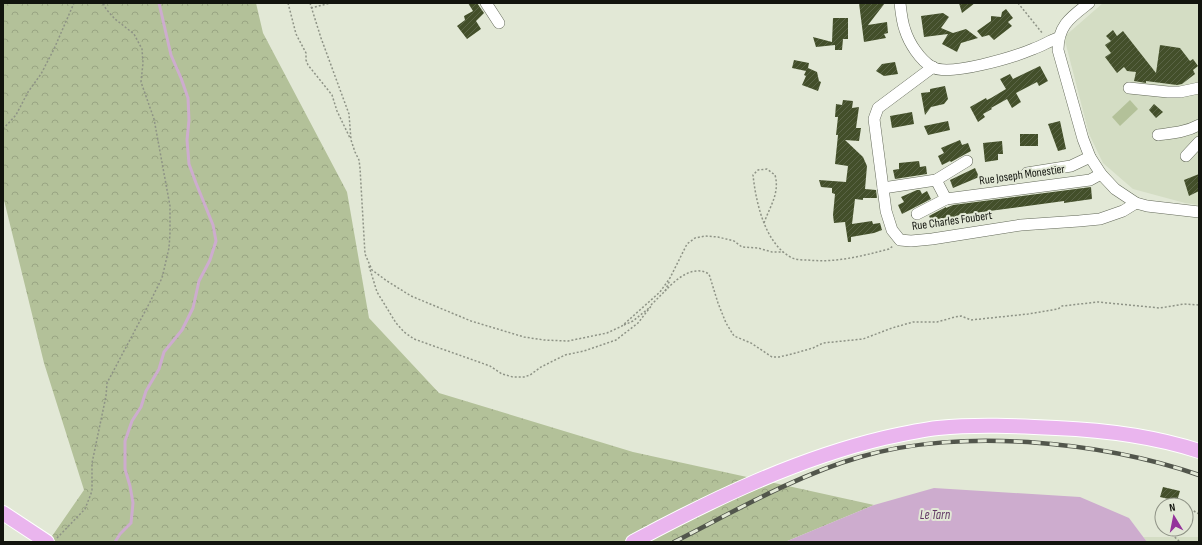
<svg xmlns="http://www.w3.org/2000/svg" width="1202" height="545" font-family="'Sofia Sans Condensed',sans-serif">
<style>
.built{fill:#d4ddc4}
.forest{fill:url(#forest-crowns)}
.park{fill:#b3c199}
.water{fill:#cdacce}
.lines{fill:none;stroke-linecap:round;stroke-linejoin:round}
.stream{stroke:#cdacce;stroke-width:3}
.building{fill:url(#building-hatch)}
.minor-casing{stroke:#636959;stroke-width:12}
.major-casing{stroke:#fff;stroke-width:16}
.path{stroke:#8e9386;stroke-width:1.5;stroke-dasharray:2 2;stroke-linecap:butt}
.minor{stroke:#fff;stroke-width:11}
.major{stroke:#eab5ee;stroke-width:14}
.rail-casing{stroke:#52564c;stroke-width:4.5}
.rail{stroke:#e2e8d6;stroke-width:3;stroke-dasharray:9;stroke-linecap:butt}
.labels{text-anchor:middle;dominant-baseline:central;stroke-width:4;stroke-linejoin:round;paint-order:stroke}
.street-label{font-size:12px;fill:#12140e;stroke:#e2e8d6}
.water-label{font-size:13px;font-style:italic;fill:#613764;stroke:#e2e8d6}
</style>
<defs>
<pattern id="forest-crowns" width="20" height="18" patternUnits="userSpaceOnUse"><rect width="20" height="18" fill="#b3c199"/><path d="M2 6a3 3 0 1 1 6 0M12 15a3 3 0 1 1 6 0" fill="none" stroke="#99a583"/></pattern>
<pattern id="building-hatch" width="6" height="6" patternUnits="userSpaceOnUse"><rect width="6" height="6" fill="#434f2a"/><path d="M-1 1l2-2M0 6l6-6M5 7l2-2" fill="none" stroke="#5a6446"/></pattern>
</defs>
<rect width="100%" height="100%" fill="#e2e8d6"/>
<!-- built -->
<g class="built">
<path d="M1103,3H1199V205L1185,203L1133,189L1103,163L1089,134L1064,37Z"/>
<path d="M1143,537H1199V542H1147Z"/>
</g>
<!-- forest -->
<path class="forest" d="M3,3H256L263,33L347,192L369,318L439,393L633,452L874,505L785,542H48L84,490L44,363L3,196Z"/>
<!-- park -->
<path class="park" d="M1130,100L1138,109L1120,126L1112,117Z"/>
<!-- water -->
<path class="water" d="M934,488L1080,497L1129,518L1147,542H785L874,505Z"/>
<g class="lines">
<!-- stream -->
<path class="stream" d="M115,542L120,534L131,523L133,503L130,486L125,469V441L132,421L141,407L146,391L159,369L164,352L182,330L193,308L199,281L210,260L216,241L213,225L196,183L189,164L187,140L189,120L188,98L181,78L171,55L159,3"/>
</g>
<!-- building -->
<g class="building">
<path d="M468,3H477L484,13L476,21L481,29L467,39L457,26L465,20L464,16L473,11Z"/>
<path d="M859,3H885L868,25L887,22L888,33L884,34L886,38L864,42Z"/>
<path d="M959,3H975L962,13Z"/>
<path d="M1006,9L1013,18L1008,22L1012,26L994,40L989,35L982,37L977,31L991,21V16L1001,17L1002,12Z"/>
<path d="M943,13L949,17L941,28L953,33L966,29L978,38L961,43L957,52L942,44L948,34L924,37L921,16Z"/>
<path d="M833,18H848V39H843L842,50H835V45L816,47L813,37L832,42Z"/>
<path d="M1113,30L1117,36L1123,31L1156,73L1160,45L1180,48L1190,61L1193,59L1198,66L1193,70L1195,74L1182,84L1177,85L1146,81V83L1134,81L1136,72L1127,71L1124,67L1117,73L1105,57L1111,53L1105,45L1111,41L1106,36Z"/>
<path d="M794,60L809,63L808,68L817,72L819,81L821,82L818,91L802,85L806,76L804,75L806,71L792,68Z"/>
<path d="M895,62L898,74L884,76L876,71L882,64Z"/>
<path d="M1040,66L1048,81L1039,86L1037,82L1016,93L1021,102L1012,108L1007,99L991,108L992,109L983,114L985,117L978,122L970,107L986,98L987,100L991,98L1006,89L1000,79L1010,74L1013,79Z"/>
<path d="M945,86L948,99L944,104L931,107L925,115L921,93L930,92V89Z"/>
<path d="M843,100L853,101L852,108L859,107L856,128H861L859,141L845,140L863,157L867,166L865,189L876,190L877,198H863V200L855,199L852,224L872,221L873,224L880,223L882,230L874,233L851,237V242H848L845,222L834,223L833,215L835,194L832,193V188L821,187L819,180L846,182L848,166L835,164L838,135H836L838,117H835L836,104L842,105Z"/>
<path d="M1154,104L1163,112L1156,118L1149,110Z"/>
<path d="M912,112L914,124L892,128L890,116Z"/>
<path d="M948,121L950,130L928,135L924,126Z"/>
<path d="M1060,121L1066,149L1058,151L1048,124Z"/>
<rect x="1020" y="134" width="18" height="12"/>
<path d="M960,140L962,145L968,143L971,151L960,157L951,162L950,161L942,165L938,156L944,153L941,148Z"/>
<path d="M1002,141L1003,154H998V160L985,162L983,143Z"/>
<path d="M919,161L920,167L926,166L927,174L895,179L893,170L899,169V163Z"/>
<path d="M975,168L979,177L953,188L950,180Z"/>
<path d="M1199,174V191L1189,196L1184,180Z"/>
<path d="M1091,187L1092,199L1064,203V201L959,215L934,226L929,216L946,207V208L953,205Z"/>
<path d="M917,190H920L922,194L927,191L931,199L902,214L898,205L904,202L901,197Z"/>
<path d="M1163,487L1180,491L1177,501L1160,497Z"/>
</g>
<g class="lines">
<!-- minor casing -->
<g class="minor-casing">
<g id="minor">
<path d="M486,3L499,23"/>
<path d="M900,3C901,12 902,22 905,30C909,43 920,60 932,67C949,77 1014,57 1033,49C1042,46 1049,41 1058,38"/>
<path d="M1089,3C1071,17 1058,25 1058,50L1083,139L1090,157L1101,174L1115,189L1136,203L1147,206L1199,212"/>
<path d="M933,67L878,108L874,119L886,211L892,230L900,240L911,241L932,239L1021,225L1079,221L1100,219L1123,211L1136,203"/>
<path d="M1129,88L1168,92H1180L1199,88"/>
<path d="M1158,135C1173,133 1186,132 1199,125"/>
<path d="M1186,156L1199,142"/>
<path d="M1027,173L1071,166L1090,157"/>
<path d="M883,188L936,180L967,161"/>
<path d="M946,199L1090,180L1101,174"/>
<path d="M917,214L946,199L936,180"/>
</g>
</g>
<!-- major casing -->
<g class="major-casing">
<g id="major">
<path d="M3,513L47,542"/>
<path d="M633,542C713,499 796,459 884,438C902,434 920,430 938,428C977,424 1017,426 1056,428C1104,430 1153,436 1199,451"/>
</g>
</g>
<!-- path -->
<g class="path">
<path d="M288,3L296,34L306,53V60L308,65L332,95L337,111L350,138"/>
<path d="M310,3L321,38L349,114L351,140L355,152L359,160L360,168L365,254L372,270L387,281L411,296L471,321L524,337L544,340L568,341L607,333L622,326L660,292L670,278L687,244L695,238L705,236L718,237L734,241L742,247L758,248L772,252H783"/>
<path d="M1018,3L1043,34"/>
<path d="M311,8L331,3"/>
<path d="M3,129L16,115L28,92L41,74L54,49L74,3"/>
<path d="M764,223C770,206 780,193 775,175L767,169L758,170L753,175C756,203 765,244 792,258C797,260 803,260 808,260C836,263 862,256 889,249L893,246"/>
<path d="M369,266L377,292L396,323L404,332L414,339L490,366L502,374L513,377H524L530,375L541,367L565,355L584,351L616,340L638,323L652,305"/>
<path d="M665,291C675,280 693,264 709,274L718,303L726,323L734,336L751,343L772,357H779L792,354L813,348L823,343L863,339L892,328L913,322H937L955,317L961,316L971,320L1028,314L1058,309L1062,306L1098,302L1160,308L1184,304L1199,305"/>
<path d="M651,305L665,291L670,280"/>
<path d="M624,325L633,321L649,308"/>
<path d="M1186,510H1192L1199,514"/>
<path d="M1166,529L1180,542"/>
<path d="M57,538L85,509L92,491V463L106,396L107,383L150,302L162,278L169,248L170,233V206L154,119L141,82L143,63L142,49L134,34L115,19L106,9L103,3"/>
</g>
<!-- minor -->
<use href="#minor" class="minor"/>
<!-- major -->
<use href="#major" class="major"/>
<!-- rail casing -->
<g class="rail-casing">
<path id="rail" d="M674,542C733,512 797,475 860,457C915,441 971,439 1028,442C1086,446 1144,456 1199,475"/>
</g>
<!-- rail -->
<use href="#rail" class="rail"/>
</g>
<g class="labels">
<!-- street labels -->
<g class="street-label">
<text transform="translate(1022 175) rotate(-8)">Rue Joseph Monestier</text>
<text transform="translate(952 221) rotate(-8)">Rue Charles Foubert</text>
</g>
<!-- water labels -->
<g class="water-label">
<text x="935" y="515">Le Tarn</text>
</g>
</g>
<!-- border -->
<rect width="1202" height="545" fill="none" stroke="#12140e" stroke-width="8"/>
<!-- north arrow -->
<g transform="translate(1174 517) rotate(350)"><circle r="19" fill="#e2e8d6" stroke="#8f9386"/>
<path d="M0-3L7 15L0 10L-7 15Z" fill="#94339b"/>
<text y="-6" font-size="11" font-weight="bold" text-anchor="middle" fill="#12140e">N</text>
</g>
</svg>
